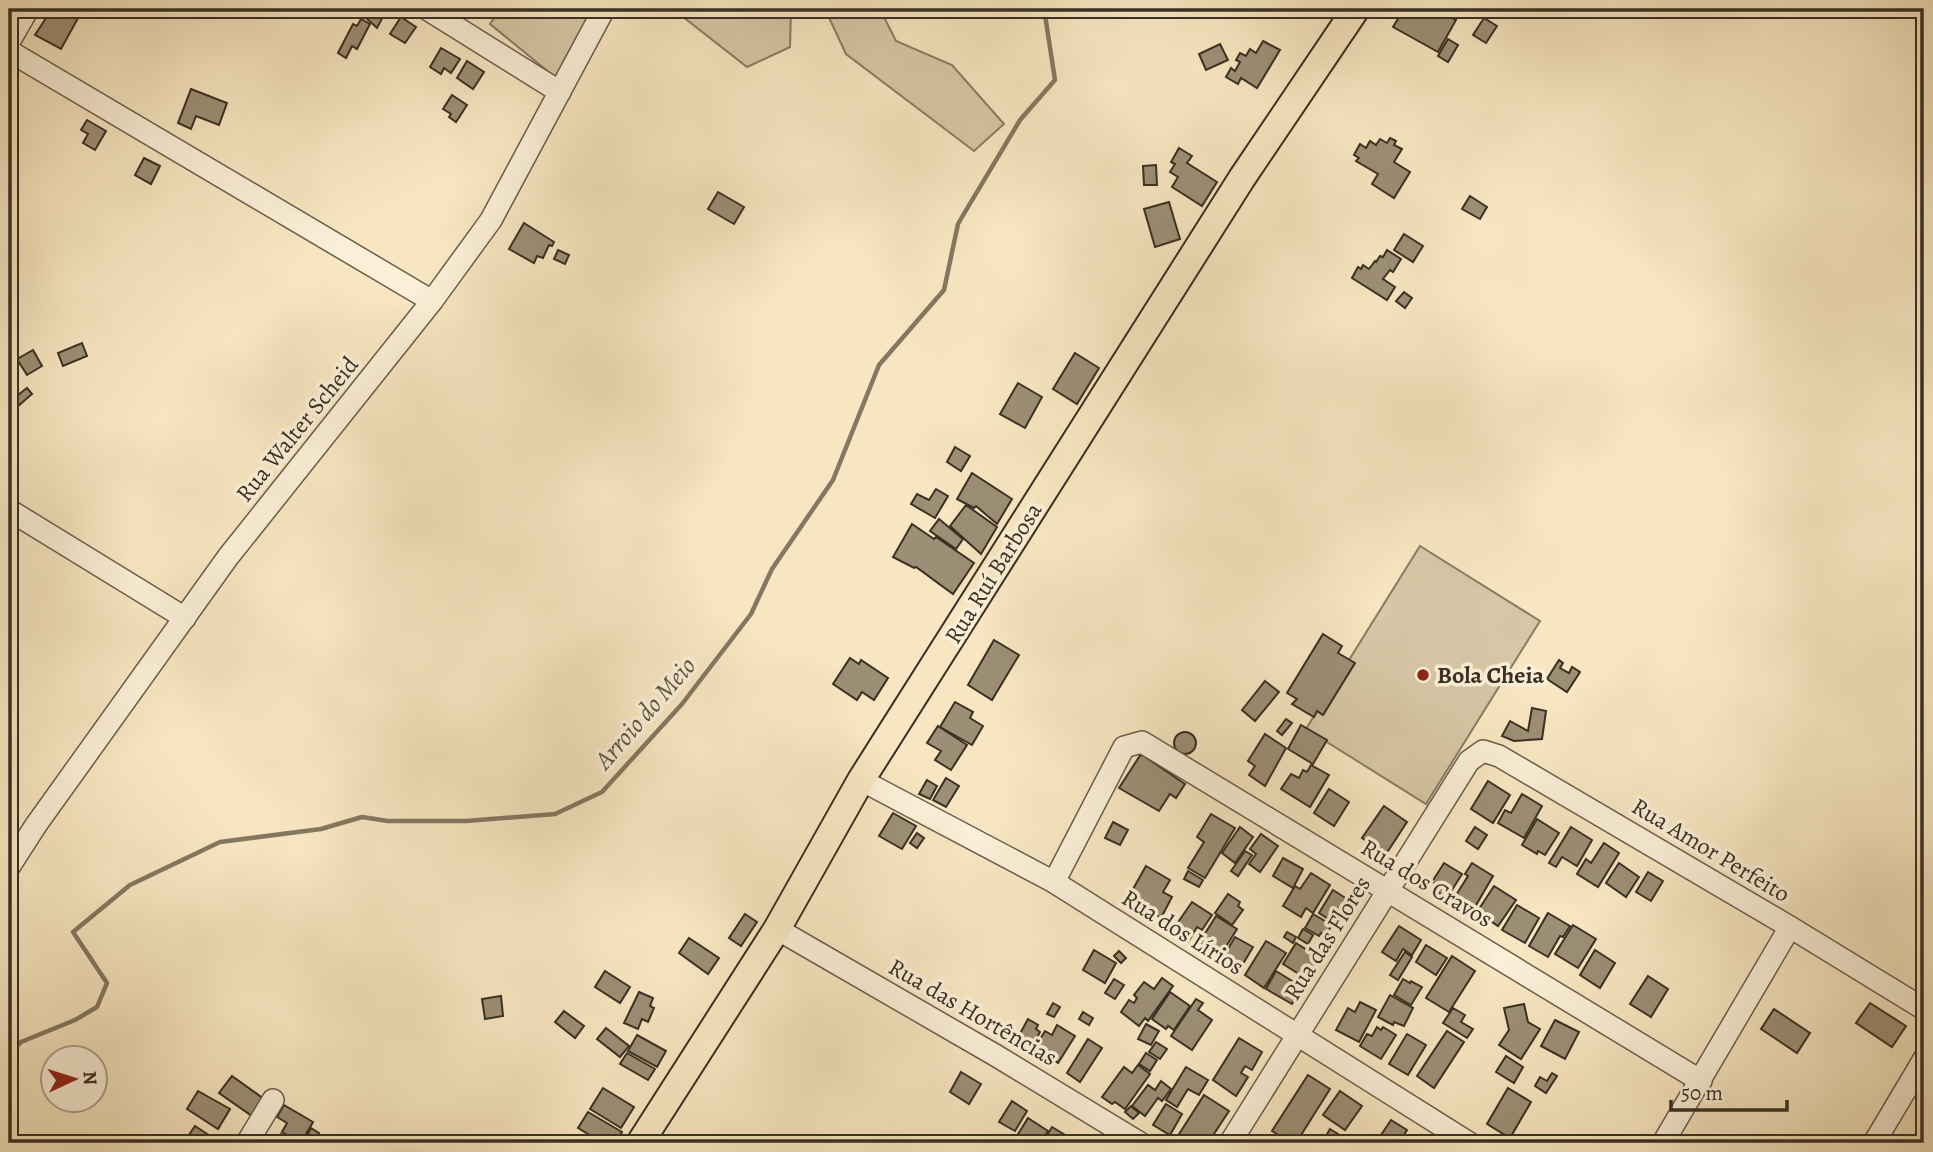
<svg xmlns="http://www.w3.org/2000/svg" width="1933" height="1152" font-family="Alegreya,serif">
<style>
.green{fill:#d7c7a6;stroke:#887c64;stroke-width:2}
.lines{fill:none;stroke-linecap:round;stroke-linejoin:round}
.stream{stroke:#847861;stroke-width:4.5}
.building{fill:#9c8f75;stroke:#393023;stroke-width:2}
.minor-casing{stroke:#685e4a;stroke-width:24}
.major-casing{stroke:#393023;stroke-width:30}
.minor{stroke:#faefd7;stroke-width:21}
.major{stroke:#f7e6c1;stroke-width:26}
.poi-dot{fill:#8f2418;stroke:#faefd7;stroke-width:2.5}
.labels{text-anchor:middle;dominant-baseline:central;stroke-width:7;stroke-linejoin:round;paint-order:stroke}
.street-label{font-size:24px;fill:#393023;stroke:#faefd7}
.poi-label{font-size:24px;font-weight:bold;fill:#393023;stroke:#faefd7;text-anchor:start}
.water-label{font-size:26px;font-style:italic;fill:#5e5442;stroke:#faefd7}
</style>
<rect width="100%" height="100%" fill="#f7e6c1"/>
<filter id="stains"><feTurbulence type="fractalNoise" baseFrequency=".00286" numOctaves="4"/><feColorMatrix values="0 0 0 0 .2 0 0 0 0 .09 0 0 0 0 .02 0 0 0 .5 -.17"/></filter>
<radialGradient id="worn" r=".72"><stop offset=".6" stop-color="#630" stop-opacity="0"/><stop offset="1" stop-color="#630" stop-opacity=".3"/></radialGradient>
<!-- green -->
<g class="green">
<path d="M500,9H597L556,78L490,24Z"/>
<path d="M673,9H791L790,47L747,67Z"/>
<path d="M825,9H880L896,41L952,65L1004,124L974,151L846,54Z"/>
<path d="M1420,546L1540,621L1426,804L1306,729Z"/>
</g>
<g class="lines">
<!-- stream -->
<path class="stream" d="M9,1054L21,1042L75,1020L97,1007L107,983L73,932L130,885L220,842L321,829L362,817L388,821H466L555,814L602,792L682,704L751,614L772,569L833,480L879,365L944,290L958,224L962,217L1020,120L1055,80L1045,15L1050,9"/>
</g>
<!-- building -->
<g class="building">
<path d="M52,9L60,13L62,9H83L61,49L35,35Z"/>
<path d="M370,9H387L377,28L366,18L373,10Z"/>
<path d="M1404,9H1435L1456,20L1438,52L1393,27Z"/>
<path d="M401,17L416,27L405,43L390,34Z"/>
<path d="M1484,18L1497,26L1486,43L1473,35Z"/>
<path d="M361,19L370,24L357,49L352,46L346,58L338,53L353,24L357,26Z"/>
<path d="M1448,39L1458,45L1448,62L1438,56Z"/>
<path d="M1263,41L1280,50L1257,88L1241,78L1238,84L1226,77L1231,68L1235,71L1240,62L1236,60L1240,53L1246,56L1250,49L1256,53Z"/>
<path d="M1220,44L1228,60L1206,70L1199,54Z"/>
<path d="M441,48L460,59L451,73L444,68L441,74L430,67Z"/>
<path d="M467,61L484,72L473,89L457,78Z"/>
<path d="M191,89L227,103L219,125L196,116L191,129L178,123Z"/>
<path d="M452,95L467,105L456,122L449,117L451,114L443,109Z"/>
<path d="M87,120L106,131L95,150L83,143L88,134L81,130Z"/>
<path d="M1390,138L1396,141L1394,145L1402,149L1394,162L1410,172L1394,198L1372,184L1378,174L1356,161L1359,158L1354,155L1360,144L1366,148L1370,141L1376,145L1380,139L1387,143Z"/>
<path d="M1179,148L1192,156L1187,163L1217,182L1202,206L1172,187L1178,177L1170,172L1175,164L1171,162Z"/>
<path d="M144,158L160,166L151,184L135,175Z"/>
<path d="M1156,165L1157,185H1144L1143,166Z"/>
<path d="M718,192L744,207L734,224L708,209Z"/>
<path d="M1470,196L1487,207L1480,219L1462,209Z"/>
<path d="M1169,202L1180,239L1155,247L1144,209Z"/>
<path d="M524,223L554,242L552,246L549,245L543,258L537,256L534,263L509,249Z"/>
<path d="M1404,234L1423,246L1413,262L1394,250Z"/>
<path d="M558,250L569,255L565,264L554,259Z"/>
<path d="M1387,250L1401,259L1393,272L1390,270L1383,279L1395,287L1387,300L1352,278L1358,267L1361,269L1363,265L1369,269L1375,261L1376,262L1380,256L1383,257Z"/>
<path d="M1404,292L1412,298L1405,308L1396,301Z"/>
<path d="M82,343L87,356L63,366L58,353Z"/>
<path d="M33,350L42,366L27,375L17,359Z"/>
<path d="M1075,353L1099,368L1077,404L1053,389Z"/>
<path d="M1018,383L1042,397L1025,428L1000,414Z"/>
<path d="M9,385L18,395L27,388L32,394L9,414Z"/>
<path d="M955,447L970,456L961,471L947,462Z"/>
<path d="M972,473L1012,499L997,524L976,506L974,508L957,499Z"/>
<path d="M936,489L948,496L935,518L911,504L917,494L929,500Z"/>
<path d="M966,505L997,527L981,554L950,526Z"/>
<path d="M939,519L963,539L956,549L930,531Z"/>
<path d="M912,524L934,539L936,537L974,563L953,594L916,567L914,568L893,557Z"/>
<path d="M1323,634L1342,646L1338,653L1355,663L1323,715L1317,711L1314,717L1292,704L1297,699L1287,693Z"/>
<path d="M994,640L1019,655L992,700L968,685Z"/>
<path d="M850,658L859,664L861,660L888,678L874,700L862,692L857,700L833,684Z"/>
<path d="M1559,660L1563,663L1560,668L1569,673L1572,667L1580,672L1567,692L1547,679Z"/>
<path d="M1265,681L1279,692L1255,721L1242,710Z"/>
<path d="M955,702L973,712L970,718L983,726L972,745L940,727Z"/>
<path d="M1532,708L1546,711L1542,739L1514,741L1502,736L1510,721L1528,731Z"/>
<path d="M1286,719L1292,723L1282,735L1277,731Z"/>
<path d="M1301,725L1327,740L1313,764L1288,749Z"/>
<path d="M938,726L967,745L951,770L935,760L941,751L927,743Z"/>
<circle cx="1185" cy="743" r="11"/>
<path d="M1265,734L1286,748L1265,786L1249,775L1255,766L1248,761Z"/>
<path d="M1141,754L1185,784L1176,798L1170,794L1159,811L1119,788Z"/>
<path d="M1311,765L1329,775L1310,807L1281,789L1291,774L1299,778L1303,770L1307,772Z"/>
<path d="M946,778L959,786L946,807L933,800Z"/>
<path d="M927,780L937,786L930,799L919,794Z"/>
<path d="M1488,781L1510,795L1493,823L1471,809Z"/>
<path d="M1329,789L1349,802L1334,826L1314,813Z"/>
<path d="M1522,794L1542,806L1524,838L1498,823L1505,810L1511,813Z"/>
<path d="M1384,806L1407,822L1386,854L1362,838Z"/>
<path d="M893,813L916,826L902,849L879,836Z"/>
<path d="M1211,814L1235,828L1205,878L1188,868L1204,842L1197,837Z"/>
<path d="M1537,819L1559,833L1545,855L1538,851L1537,854L1522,845Z"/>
<path d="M1113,822L1128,830L1120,845L1105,838Z"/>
<path d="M1240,827L1253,837L1235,863L1222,853Z"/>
<path d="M1475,827L1487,835L1478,849L1466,841Z"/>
<path d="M1571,827L1592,840L1577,866L1562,857L1556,867L1549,863Z"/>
<path d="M917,833L924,838L917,848L910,843Z"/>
<path d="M1261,834L1278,846L1260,872L1249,864L1256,854L1250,849Z"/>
<path d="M1604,843L1619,853L1598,887L1577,874L1586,859L1591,863Z"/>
<path d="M1245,851L1252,855L1238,876L1231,871Z"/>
<path d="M1283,858L1303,869L1293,888L1273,876Z"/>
<path d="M1444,863L1462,874L1447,898L1434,890L1437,885L1432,882Z"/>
<path d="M1472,863L1493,876L1472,912L1453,900L1468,876L1465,874Z"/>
<path d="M1619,863L1639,877L1626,897L1606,883Z"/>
<path d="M1146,866L1170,880L1163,892L1172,897L1161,918L1128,898Z"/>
<path d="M1188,871L1203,880L1199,887L1184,879Z"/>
<path d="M1648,872L1663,881L1651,901L1636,892Z"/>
<path d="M1311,873L1330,885L1313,913L1306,908L1301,917L1283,906L1295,886L1300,889Z"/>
<path d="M1494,886L1516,900L1498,926L1477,912Z"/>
<path d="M1333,890L1347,899L1333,922L1319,913Z"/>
<path d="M1228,894L1240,902L1238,906L1243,910L1232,925L1215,913Z"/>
<path d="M1192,902L1212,915L1202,930L1197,927L1188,942L1172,931Z"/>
<path d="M1517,905L1539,918L1525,943L1502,930Z"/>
<path d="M1548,913L1570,926L1563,937L1560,936L1548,957L1529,946Z"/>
<path d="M745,914L757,922L741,946L729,938Z"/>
<path d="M1313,914L1332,925L1325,936L1321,933L1319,936L1305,928Z"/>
<path d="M1216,916L1237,929L1217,961L1203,952L1206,947L1199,943Z"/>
<path d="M1573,925L1596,939L1578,968L1555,954Z"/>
<path d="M1399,926L1421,940L1412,955L1403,949L1396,961L1382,952Z"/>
<path d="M1303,929L1313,935L1308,944L1298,938Z"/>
<path d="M1287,932L1296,937L1293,943L1284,937Z"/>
<path d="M1235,937L1253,947L1237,974L1219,964Z"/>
<path d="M689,938L719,958L708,974L679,953Z"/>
<path d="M1266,941L1286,953L1264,988L1245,975Z"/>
<path d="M1296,943L1312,953L1315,948L1323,953L1307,979L1283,964Z"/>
<path d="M1426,945L1447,958L1436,975L1416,962Z"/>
<path d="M1094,950L1116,963L1105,983L1083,970Z"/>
<path d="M1595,950L1615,963L1600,988L1580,975Z"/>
<path d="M1119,951L1126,958L1121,963L1114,956Z"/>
<path d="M1405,952L1412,957L1398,980L1390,975Z"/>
<path d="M1452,956L1475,971L1449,1012L1426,998Z"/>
<path d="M605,971L630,987L620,1003L595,987Z"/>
<path d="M1276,971L1302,987L1292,1004L1266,989Z"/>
<path d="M1648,976L1668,989L1651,1017L1630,1004Z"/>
<path d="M1162,978L1173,986L1148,1021L1145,1018L1139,1026L1121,1012L1129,1000L1134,1003L1137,998L1134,995L1144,982L1154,989Z"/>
<path d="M1114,979L1124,985L1115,999L1105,993Z"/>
<path d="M1403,979L1410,983L1411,981L1422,987L1411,1005L1394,995Z"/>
<path d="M639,992L653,998L650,1006L654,1008L648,1022L642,1019L638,1029L624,1023Z"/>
<path d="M1170,992L1190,1006L1174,1030L1168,1026L1166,1029L1152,1019Z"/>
<path d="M1390,995L1413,1008L1404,1026L1394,1022L1393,1025L1378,1017Z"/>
<path d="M501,996L503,1016L485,1019L482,999Z"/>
<path d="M1196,999L1203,1003L1198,1010L1212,1020L1192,1050L1171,1036Z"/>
<path d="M1360,1002L1376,1010L1359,1042L1336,1030L1348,1008L1355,1012Z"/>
<path d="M1053,1003L1060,1007L1054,1017L1047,1014Z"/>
<path d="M1870,1003L1906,1026L1892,1047L1856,1023Z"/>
<path d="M1524,1004L1528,1022L1540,1029L1521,1059L1499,1045L1509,1030L1504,1008Z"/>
<path d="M1453,1008L1465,1015L1461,1022L1473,1029L1467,1038L1443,1023Z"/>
<path d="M1774,1009L1810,1033L1797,1053L1761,1029Z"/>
<path d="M564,1011L584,1026L575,1038L555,1022Z"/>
<path d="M1083,1012L1093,1018L1089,1025L1079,1019Z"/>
<path d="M1028,1019L1038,1025L1036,1029L1040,1032L1029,1052L1015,1043Z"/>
<path d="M1555,1020L1579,1032L1565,1059L1541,1046Z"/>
<path d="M1146,1024L1159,1031L1151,1045L1138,1039Z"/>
<path d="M1057,1025L1075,1036L1058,1063L1054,1060L1053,1063L1033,1051L1045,1031L1052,1035Z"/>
<path d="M1377,1027L1381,1030L1383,1027L1396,1035L1381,1059L1360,1046L1367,1034L1372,1036Z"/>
<path d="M606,1028L629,1046L620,1057L597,1039Z"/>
<path d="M1447,1031L1464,1042L1434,1088L1417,1076Z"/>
<path d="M1407,1034L1426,1045L1408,1075L1389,1064Z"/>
<path d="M637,1035L666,1051L657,1067L628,1051Z"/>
<path d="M1239,1038L1262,1052L1252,1070L1245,1066L1241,1073L1248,1077L1236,1096L1213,1080Z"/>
<path d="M1088,1039L1102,1048L1080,1082L1067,1073Z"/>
<path d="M1156,1042L1167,1049L1160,1059L1149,1052Z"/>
<path d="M627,1053L655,1069L648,1080L620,1064Z"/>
<path d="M1146,1053L1157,1060L1150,1071L1139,1064Z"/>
<path d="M1506,1056L1523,1067L1514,1083L1496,1072Z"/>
<path d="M1138,1065L1150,1074L1125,1109L1115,1102L1112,1104L1102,1097L1124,1067L1132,1073Z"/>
<path d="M1186,1067L1208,1080L1199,1095L1188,1089L1177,1107L1166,1100Z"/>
<path d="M961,1072L981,1084L969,1104L950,1092Z"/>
<path d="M1552,1073L1557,1076L1546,1093L1535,1086L1540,1077L1547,1081Z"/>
<path d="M1308,1075L1330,1089L1296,1143H1291L1272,1131Z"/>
<path d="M232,1076L264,1099L252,1116L219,1093Z"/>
<path d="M1161,1081L1171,1089L1162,1101L1158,1098L1145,1116L1132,1106L1148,1085L1155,1090Z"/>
<path d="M603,1088L634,1107L621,1128L590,1109Z"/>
<path d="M1508,1088L1531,1102L1510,1138L1487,1124Z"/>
<path d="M198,1091L230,1109L218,1129L187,1109Z"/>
<path d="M1340,1091L1362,1106L1345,1130L1323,1115Z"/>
<path d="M1204,1095L1229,1111L1208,1143H1175L1174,1142Z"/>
<path d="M1012,1101L1027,1111L1015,1131L999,1122Z"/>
<path d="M1166,1104L1182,1114L1170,1135L1153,1125Z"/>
<path d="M284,1105L313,1122L301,1143L282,1132L287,1123L277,1117Z"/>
<path d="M1131,1106L1139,1113L1133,1119L1125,1112Z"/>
<path d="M588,1112L622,1132L615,1143H603L578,1128Z"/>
<path d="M1028,1118L1048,1131L1040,1143H1021L1015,1139Z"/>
<path d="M1391,1120L1407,1130L1399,1143H1387L1379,1138Z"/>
<path d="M195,1126L218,1141L217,1143H189L185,1141Z"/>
<path d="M1052,1127L1075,1141L1073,1143H1042Z"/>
<path d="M311,1128L319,1133L313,1143H303Z"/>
<path d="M1330,1129L1346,1139L1344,1143H1322Z"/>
<path d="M281,1134L296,1143H276Z"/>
<path d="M1407,1137L1419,1143H1404Z"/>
</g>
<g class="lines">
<!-- minor casing -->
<g class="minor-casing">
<g id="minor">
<path d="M427,9L560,92"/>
<path d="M9,42L28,9"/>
<path d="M9,51L432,301"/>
<path d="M9,510L185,618"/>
<path d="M861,780L1054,882L1469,1143"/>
<path d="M9,867L36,825L228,557L432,301L491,220L604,9"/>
<path d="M1054,882L1124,747L1142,742L1701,1081"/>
<path d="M777,929L995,1055L1140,1143"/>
<path d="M247,1143L273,1100"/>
<path d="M1230,1143L1469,761L1483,751L1499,756L1790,927L1924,1009"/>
<path d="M1663,1143L1790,927"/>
<path d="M1874,1143L1924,1059"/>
</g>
</g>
<!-- major casing -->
<g class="major-casing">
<path id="major" d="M640,1143L777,929L861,780L1242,178L1356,9"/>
</g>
<!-- minor -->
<use href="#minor" class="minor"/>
<!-- major -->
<use href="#major" class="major"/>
</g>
<!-- markers -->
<circle class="poi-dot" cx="1423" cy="675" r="7"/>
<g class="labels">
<!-- street labels -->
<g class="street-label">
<text transform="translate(297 429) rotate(-51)">Rua Walter Scheid</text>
<text transform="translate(993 573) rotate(-58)">Rua Ruí Barbosa</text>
<text transform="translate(1711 850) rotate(31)">Rua Amor Perfeito</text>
<text transform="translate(1427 883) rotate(31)">Rua dos Cravos</text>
<text transform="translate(1183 932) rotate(32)">Rua dos Lírios</text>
<text transform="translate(1327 938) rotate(-58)">Rua das Flores</text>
<text transform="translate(973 1012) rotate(30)">Rua das Hortências</text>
</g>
<!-- poi labels -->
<g class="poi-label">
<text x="1437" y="675">Bola Cheia</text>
</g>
<!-- water labels -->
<g class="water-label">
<text transform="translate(645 713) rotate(-49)">Arroio do Meio</text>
</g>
</g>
<!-- margin -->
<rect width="1933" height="1152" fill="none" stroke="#f7e6c1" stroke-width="35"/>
<rect x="10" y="10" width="1912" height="1131" fill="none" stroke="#393023" stroke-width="3.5"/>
<rect x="18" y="18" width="1898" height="1117" fill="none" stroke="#393023" stroke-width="2"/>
<!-- north arrow -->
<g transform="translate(74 1079) rotate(86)"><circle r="33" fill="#faefd7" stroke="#ada38f" stroke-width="2"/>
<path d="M0-5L12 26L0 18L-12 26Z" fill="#8f2418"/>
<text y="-10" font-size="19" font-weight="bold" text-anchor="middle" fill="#393023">N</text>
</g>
<!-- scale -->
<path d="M1671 1100v10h116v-10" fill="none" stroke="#393023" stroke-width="3.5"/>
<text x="1681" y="1100" font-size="21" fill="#393023" stroke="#faefd7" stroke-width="5" paint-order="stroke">50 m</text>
<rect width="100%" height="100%" filter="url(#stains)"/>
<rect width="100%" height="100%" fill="url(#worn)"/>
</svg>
